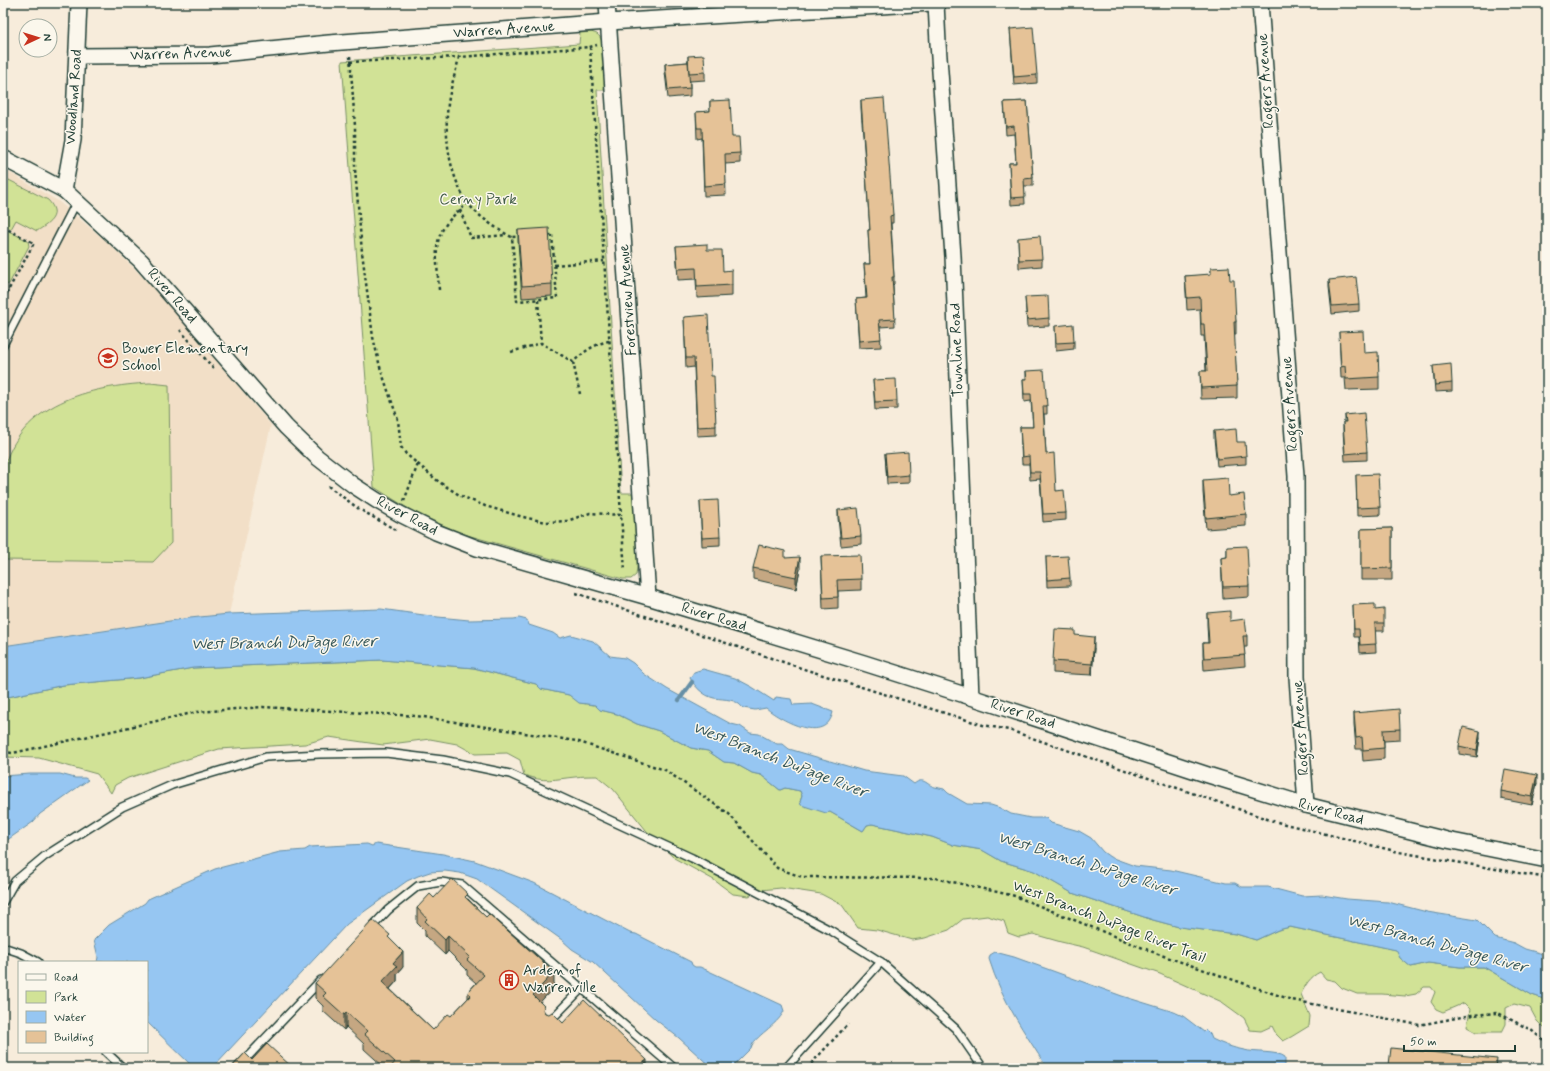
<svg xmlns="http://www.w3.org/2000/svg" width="1550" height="1071" font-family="Mynerve,sans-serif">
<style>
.built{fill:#f2dfc7}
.green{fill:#d1e296;stroke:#789065}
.water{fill:#96c6f2;stroke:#668fa6}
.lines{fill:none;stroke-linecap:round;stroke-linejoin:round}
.stream{stroke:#668fa6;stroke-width:4.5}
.lane-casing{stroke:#1f3d34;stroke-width:10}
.street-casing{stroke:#1f3d34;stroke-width:18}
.path{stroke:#1f3d34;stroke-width:2.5;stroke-dasharray:3 3;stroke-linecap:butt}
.lane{stroke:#fbf7ec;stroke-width:7}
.street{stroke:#fbf7ec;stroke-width:15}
.wall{fill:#c5a782;stroke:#1f3d34}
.shaded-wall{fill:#a0886a;stroke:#1f3d34}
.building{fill:#e5c297;stroke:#1f3d34}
.labels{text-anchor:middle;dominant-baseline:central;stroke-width:3;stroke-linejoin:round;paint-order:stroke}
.street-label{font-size:15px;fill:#1f3d34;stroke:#fbf7ec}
.park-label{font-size:15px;fill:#435e48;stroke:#fbf7ec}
.poi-label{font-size:15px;fill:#1f3d34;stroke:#fbf7ec;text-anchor:start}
.water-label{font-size:16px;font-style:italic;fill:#37585a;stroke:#fbf7ec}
</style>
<rect width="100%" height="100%" fill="#f7ecdb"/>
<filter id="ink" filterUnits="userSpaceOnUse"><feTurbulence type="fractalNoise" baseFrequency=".025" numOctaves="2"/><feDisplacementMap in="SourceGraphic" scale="8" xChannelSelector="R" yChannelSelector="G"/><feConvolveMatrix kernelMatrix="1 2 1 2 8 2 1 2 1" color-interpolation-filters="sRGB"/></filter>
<g filter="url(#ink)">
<!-- built -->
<path class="built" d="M3,169L58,201L107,242L156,290L271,425L229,614L190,618L3,646Z"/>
<!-- green -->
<g class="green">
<path d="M591,32C593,33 595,33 597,34C608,42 606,77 607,90H597L621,493H633L638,560L636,575L631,579H623L460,533L412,511L374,487L342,61L579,44L580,33Z"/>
<path d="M3,177L48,200C62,215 50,223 37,231L16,220L11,229L3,225Z"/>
<path d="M3,228L28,241L29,246L9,284L4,285L3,284Z"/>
<path d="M150,383L169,385L171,543L153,562L3,560C3,539 3,519 3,499C3,490 1,480 3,471C20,403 90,386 150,383Z"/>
<path d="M383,660L474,668L536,684L541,689L569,695L580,703L595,705L600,710L617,714L637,724L659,731L691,748L708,751L724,762L734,763L752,773L761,775L780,790L785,788L800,791L802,796L800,802L830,812L863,831L867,825L872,824L932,837L953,845L982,850L1001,861L1034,871L1072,893L1153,920L1179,927L1236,934L1256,940L1278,930L1290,927L1397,950L1400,958L1411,967L1428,963L1460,967H1484L1532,995L1547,1000V1031L1537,1021L1530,1008L1514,1004L1506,1008V1024L1502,1032H1476L1467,1027L1470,1009L1464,1003L1443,1012L1436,1009L1431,1002L1435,992L1431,987H1424L1416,994L1405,996L1382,994H1357L1342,988L1335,981L1326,979L1320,972C1310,977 1306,984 1301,994L1310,1016L1309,1026L1291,1037L1283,1041L1276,1034L1272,1026L1261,1031L1250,1030L1244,1018L1222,1002L1160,974L1083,947L1061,942L1033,934L1019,937L1008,933L1004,921L987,916L963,919L949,930L925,938L912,940L877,930L858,928L842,905L821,894L781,888L761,890L749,896L733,894L714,880L674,858L650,835L613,789L597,776C590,776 582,776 575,777C555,779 544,783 524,775L520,760L507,753L475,754L457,744L430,739L383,745L329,737L305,744L219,749L128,778L115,785L111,793L97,774L39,758L3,757V698L64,685L139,678L193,668Z"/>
</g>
<!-- water -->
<g class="water">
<path d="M381,609L438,617L469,620L514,619L519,618L527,620L529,625L553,633L560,638L571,635L593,641L610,656L625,658L633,663L644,674L667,689L731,724L740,726L750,733L759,734L777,744H783L789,749L864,771L903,776L914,784C924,776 926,785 935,787C938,788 941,788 944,789L948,793L967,804L991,805L1000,808L1011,814L1031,818H1046L1051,823L1079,831L1091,838L1103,852L1110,857L1135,866L1171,870L1226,883H1235L1242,887H1268L1302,896L1322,895L1347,899L1388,902L1427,912L1477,920L1495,938L1514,943L1525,949L1547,955V1000L1532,995L1484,967H1460L1428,963L1411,967L1400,958L1396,950L1290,927L1278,930L1256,940L1236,934L1179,927L1153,920L1072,893L1034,871L1001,861L982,850L953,845L932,837L872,824L867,825L863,831L830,812L826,813L801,805L800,802L802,796L800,791L785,788L780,790L761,775L752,773L734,763L724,762L708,751L691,748L659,731L637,724L617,714L600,710L595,705L579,703L569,695L541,689L536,684L474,668L382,660L193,668L139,678L64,685L3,698V646L190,618L229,614Z"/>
<path d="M703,669L735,678L752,687L774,701L776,697L791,699L793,705L812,704L833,712C826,745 782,721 766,708L755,710L743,708C735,698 726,700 714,698C704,696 695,687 690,678L694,672Z"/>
<path d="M30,774H60L75,778H85L88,780L40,814L33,822L3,843V776Z"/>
<path d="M367,844L372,846L376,844L443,854L475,861L534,883L630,933L636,934L691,962L692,965L695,967H700L782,1005L784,1011C777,1026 754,1036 751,1048L731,1068H712L679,1038L656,1020L593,962L572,949L562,940L477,879L460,873L445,871L430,872L418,876L407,881L347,924L212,1068H194L147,1022V962H97L98,957L94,940L109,925L145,903L148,899L215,869L280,852L305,850L310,847Z"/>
<path d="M995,952L1014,957L1122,996L1174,1012L1183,1016L1204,1032L1206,1030L1210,1034L1212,1039C1222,1044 1233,1048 1244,1050C1255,1053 1278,1051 1285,1057V1065L1283,1068H1047C1024,1031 1002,1001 989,959L990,955Z"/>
</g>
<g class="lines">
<!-- stream -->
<path class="stream" d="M679,700L692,682"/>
<!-- lane casing -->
<g class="lane-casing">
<g id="lane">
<path d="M3,345L77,201"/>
<path d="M3,407V422"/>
<path d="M3,902L15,881L45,856L122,807L172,785L266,757L319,754L386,753L443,760L510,774L692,858L830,930L881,962L786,1068"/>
<path d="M370,929L388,910L418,886L441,882L462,885L674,1068"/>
<path d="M3,947L21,953L38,962"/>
<path d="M881,962L956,1029L983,1068"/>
<path d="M549,1022L582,988"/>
<path d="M106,1052L123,1068"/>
<path d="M237,1068L321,980"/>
</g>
</g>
<!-- street casing -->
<g class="street-casing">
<g id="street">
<path d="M607,3L648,597"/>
<path d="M936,3L938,43L953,256L971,697"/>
<path d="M1260,3L1296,476L1297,677L1306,805"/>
<path d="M78,56L210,55L329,43L608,22L932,3"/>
<path d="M3,158L64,190L141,261L286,427L317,457L353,485L376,500L400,514L436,532L477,548L648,597L864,663L971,697L1208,775L1306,805L1447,840L1547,860"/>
<path d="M64,190L73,140L79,3"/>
</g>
</g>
<!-- path -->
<g class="path">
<path d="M590,47L621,515"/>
<path d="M350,56L355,126V169L362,252L373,337L380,367L398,420L401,447L406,454L439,482L461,496L485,506L523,517L546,522L567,521L590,513L621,515L625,571"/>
<path d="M459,57C456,72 450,88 448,104C444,137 449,174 467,202C475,214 499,231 512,237"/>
<path d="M350,62L459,57L590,47L597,45"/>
<path d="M460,210L471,238L506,235"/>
<path d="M3,227L34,243L3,300"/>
<path d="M552,235L557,298L517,301L512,237Z"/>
<path d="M554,265L604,261"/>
<path d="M3,286L9,289"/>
<path d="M439,290C436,246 430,233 468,203"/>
<path d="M538,300L541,343"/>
<path d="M180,330L215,370"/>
<path d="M511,352L541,343L573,362C584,352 594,344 609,341"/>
<path d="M573,362L580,394"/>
<path d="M328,486L359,509L396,530"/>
<path d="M404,501L418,464"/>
<path d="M576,593L807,670L983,725L1009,730L1273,821L1399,852L1547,878"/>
<path d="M3,752L13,753L197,712L263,707L417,716L576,741L665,770L729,814L777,868L802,877L935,878L1015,896L1158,954L1292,1000L1419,1025L1472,1015L1498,1013L1531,1030L1547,1043"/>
<path d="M807,1068L848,1024"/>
</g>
<!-- lane -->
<use href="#lane" class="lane"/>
<!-- street -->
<use href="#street" class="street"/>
</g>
<!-- wall -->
<g class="wall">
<path d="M1010,29L1037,75V83L1014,85Z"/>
<path d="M688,56L705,72V80L690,81V96L668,98L665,72V64L688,62Z"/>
<path d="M861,100L893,215V223H891L894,277V284L893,285L895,326L880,327L881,347L859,348L856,299L866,298L864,264H870L868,230H870L861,108Z"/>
<path d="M710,101L732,137L740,153V163L725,164L726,195L704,196L702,138L697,139L696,112L710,111Z"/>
<path d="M1027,101L1033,178V186H1024L1025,204L1011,205L1009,163H1016L1014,134L1006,135L1004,102Z"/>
<path d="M518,230L552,284V296L522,298L518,241Z"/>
<path d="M1018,238L1042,259V266L1019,268Z"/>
<path d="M676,246L707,250L723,271L732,285V296L697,298L696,279L678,280Z"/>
<path d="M1211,268L1230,280L1236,322V334H1234L1237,386V398L1201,399L1200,371H1206L1204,336H1201L1200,309L1187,310L1185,276L1211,275Z"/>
<path d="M1329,280L1359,304V311L1332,314L1329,287Z"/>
<path d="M1025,297L1049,318V326L1027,327Z"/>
<path d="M684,317L716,426V435L697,436L694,367L686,368Z"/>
<path d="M1055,326L1074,342V349L1056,351Z"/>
<path d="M1339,332L1364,353L1379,377V389L1346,390L1345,378H1341Z"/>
<path d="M1433,366L1452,383V391L1435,392Z"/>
<path d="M1026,371L1047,406V414H1044L1046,454L1056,491L1066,513V520L1043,522L1040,479L1030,480L1029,464H1022L1020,427H1033L1031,401L1024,402L1023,379H1026Z"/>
<path d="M873,380L897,401V409L875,410Z"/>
<path d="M1345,415L1367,452V460L1345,461L1343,430V422H1345Z"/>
<path d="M1214,431L1237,442L1246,456V464L1217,466L1214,438Z"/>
<path d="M885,454L909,475V483L887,484Z"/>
<path d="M1356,475L1380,507V515L1357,516Z"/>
<path d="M1203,480L1229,496L1246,514V526L1206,529L1203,492Z"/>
<path d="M700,501L720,537V545L702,546Z"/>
<path d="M838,510L861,536V544L841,546L838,518Z"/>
<path d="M1392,528V580H1361V529Z"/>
<path d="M1227,547L1249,586V597L1223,599L1221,558L1227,557Z"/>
<path d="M821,556L861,579V590L838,591V608L823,609Z"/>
<path d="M1046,557L1070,578V586L1047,587Z"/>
<path d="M785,558L800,569L796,589L753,579V568Z"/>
<path d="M1353,605L1384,623V631H1375L1376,652L1360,653L1359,637H1354Z"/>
<path d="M1207,613L1247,636V647H1244L1245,666L1204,670L1203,654V643H1208L1207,624Z"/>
<path d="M1075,635L1094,648L1092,675L1053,673V661Z"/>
<path d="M1354,713L1400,729V740L1384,741V759L1363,761L1362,749H1356L1354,724Z"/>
<path d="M1480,738L1477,757L1459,754V746Z"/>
<path d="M1537,783L1532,805L1501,799V791Z"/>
<path d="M434,898L468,899L554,987L540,1002L545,1013L563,1023L647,1065L650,1068H385L364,1049V1044L346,1027L344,1030L323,1011V1006L315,998V983L390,940L403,967L397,974V981L390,989L433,1030L451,1016L468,998V992L476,983L467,975V970L448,951L445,955L425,936V931L417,923V908Z"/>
</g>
<!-- shaded-wall -->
<g class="shaded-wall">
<path d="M800,557V569L796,589V577Z"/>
<path d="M1094,637V648L1092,675V664Z"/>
<path d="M1480,731V738L1477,757V750Z"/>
<path d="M1537,775V783L1532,805V797Z"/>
<path d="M448,936V951L445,955V940Z"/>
<path d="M403,952V967L397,974V981L382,997V982L393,963Z"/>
<path d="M554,972V987L533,1010V995Z"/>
<path d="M346,1012V1027L344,1030V1015Z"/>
<path d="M647,1060V1068L644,1062Z"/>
</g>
<!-- building -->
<g class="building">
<path d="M1033,27L1037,75L1014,77L1010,29Z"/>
<path d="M704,55L705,72L689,73L688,56Z"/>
<path d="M688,62L690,88L668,90L665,64Z"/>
<path d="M884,98L893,215L890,216L894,277H892L895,319L879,320L881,339L859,341L856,299L867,298L864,264H870L868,230H870L861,100Z"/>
<path d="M730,100L732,137H739L740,153L725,154L726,184L704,186L702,128H697L696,112L710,111V101Z"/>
<path d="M1027,101L1033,178L1024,179L1025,197L1011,198L1009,163H1016L1014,126L1006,127L1004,102Z"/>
<path d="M549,228L552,284L522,286L518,230Z"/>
<path d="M1040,236L1042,259L1019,260L1018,238Z"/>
<path d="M707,244V250H722L723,271L732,270V285L697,287L696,268L678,269L676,246Z"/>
<path d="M1229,267L1230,280H1234L1236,322H1234L1237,386L1201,388L1200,371H1207L1204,324H1201L1200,297L1187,298L1185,276L1211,274V268Z"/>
<path d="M1356,277L1359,304L1332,306L1329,280Z"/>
<path d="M1048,296L1049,318L1027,320L1025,297Z"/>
<path d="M708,315L711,376H714L716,426L697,427L694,358H686L684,317Z"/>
<path d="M1073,324L1074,342L1056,343L1055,326Z"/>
<path d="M1363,331L1364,353L1378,352L1379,377L1346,379L1345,366L1341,367L1339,332Z"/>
<path d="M1451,364L1452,383L1435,385L1433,366Z"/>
<path d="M1044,370L1047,406H1043L1046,454L1054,453L1056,491L1064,490L1066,513L1043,514L1040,472H1030L1029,456L1022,457L1020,427H1033L1031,394H1024L1023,379H1027L1026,371Z"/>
<path d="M896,379L897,401L875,402L873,380Z"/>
<path d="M1364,413L1367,452L1345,454L1343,422H1346L1345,415Z"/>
<path d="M1236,429L1237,442H1245L1246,456L1217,459L1214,431Z"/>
<path d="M908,452L909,475L887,477L885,454Z"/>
<path d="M1378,474L1380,507L1357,508L1356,475Z"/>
<path d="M1228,478L1229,496L1244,494L1246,514L1206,518L1203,480Z"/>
<path d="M718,500L720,537L702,538L700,501Z"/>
<path d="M858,508L861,536L841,538L838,510Z"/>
<path d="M1392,528V568L1361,569V529Z"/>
<path d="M759,545L785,551V558L800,557L796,577L753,568Z"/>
<path d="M1247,546L1249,586L1223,587L1221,558L1227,557V547Z"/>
<path d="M860,555L861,579L837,580L838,597L823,598L821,556Z"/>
<path d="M1068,556L1070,578L1047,580L1046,557Z"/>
<path d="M1375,604V610L1384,609V623H1375L1376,644L1360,645L1359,629H1354L1353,605Z"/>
<path d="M1230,611V621L1245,619L1247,636H1243L1245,655L1204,658L1203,643H1209L1207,613Z"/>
<path d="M1055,629L1075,630V635L1094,637L1092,664L1053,661Z"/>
<path d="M1399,709L1400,729L1383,730L1384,748L1363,750L1362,737L1356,738L1354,713Z"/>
<path d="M1463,727L1480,731L1477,750L1459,746Z"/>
<path d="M1505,769L1537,775L1532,797L1501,791Z"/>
<path d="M452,879L468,894L465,897L486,917L489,914L554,972L533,995L544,1006L543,1010L545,1013L549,1014L552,1012L563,1023L584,1000L647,1060L644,1062L650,1068H390L395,1062L364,1034L367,1031L346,1012L344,1015L323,996L326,993L315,983L373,920L390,935L388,937L403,952L393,963L397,966L382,982L433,1030L448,1014L451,1016L471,995L468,992L484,975L467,960L470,957L448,936L445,940L425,921L427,919L417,908L430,894L434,898Z"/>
<path d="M267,1044L293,1068H231L245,1053L252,1060Z"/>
<path d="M1391,1048L1497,1059L1496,1068H1384L1385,1064L1389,1065Z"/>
</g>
</g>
<!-- icons -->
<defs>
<g id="school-ring" transform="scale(1)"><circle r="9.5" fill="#fbf7ec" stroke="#c8321e" stroke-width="1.5"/><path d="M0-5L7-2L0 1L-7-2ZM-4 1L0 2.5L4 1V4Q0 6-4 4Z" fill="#c8321e"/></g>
<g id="building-ring" transform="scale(1)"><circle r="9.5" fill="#fbf7ec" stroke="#c8321e" stroke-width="1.5"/><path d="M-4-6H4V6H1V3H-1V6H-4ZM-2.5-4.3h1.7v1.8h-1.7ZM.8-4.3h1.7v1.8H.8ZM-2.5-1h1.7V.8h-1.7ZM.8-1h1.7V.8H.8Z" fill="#c8321e"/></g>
</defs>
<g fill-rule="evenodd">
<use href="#school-ring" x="108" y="358"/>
<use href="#building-ring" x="509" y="980"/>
</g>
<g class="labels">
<!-- street labels -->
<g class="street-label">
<text transform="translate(504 30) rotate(-4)">Warren Avenue</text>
<text transform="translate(181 54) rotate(-2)">Warren Avenue</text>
<text transform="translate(1266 81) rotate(-94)">Rogers Avenue</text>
<text transform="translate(74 97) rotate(-86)">Woodland Road</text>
<text transform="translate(172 296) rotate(49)">River Road</text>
<text transform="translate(628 300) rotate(-94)">Forestview Avenue</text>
<text transform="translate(957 350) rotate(-92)">Townline Road</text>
<text transform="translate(1290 404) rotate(-94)">Rogers Avenue</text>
<text transform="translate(407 516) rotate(28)">River Road</text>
<text transform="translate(714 617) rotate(17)">River Road</text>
<text transform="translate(1023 714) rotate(18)">River Road</text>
<text transform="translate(1301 728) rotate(-94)">Rogers Avenue</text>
<text transform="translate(1331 812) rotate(15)">River Road</text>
<text transform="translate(1109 922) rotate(21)">West Branch DuPage River Trail</text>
</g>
<!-- park labels -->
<g class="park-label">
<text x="478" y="200">Cerny Park</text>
</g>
<!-- poi labels -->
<g class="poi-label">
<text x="122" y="349">Bower Elementary<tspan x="122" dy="17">School</tspan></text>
<text x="523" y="971">Arden of<tspan x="523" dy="17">Warrenville</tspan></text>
</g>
<!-- water labels -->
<g class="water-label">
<text transform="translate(284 643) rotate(-1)">West Branch DuPage River</text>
<text transform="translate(780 760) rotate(21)">West Branch DuPage River</text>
<text transform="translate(1087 864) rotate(17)">West Branch DuPage River</text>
<text transform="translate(1437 944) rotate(15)">West Branch DuPage River</text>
</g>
</g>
<!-- margin -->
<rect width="1550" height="1071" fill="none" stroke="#fbf7ec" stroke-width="16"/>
<rect x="8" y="8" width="1534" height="1055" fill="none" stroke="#1f3d34" stroke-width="1.5" filter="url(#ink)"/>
<!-- legend -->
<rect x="18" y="961" width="130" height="92" fill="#fbf7ec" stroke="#a3ada2"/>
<rect x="26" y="974" width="20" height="6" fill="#fbf7ec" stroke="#a3ada2"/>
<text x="54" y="981" font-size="12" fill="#1f3d34">Road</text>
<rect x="26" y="991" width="20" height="12" fill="#d1e296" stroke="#a3ada2"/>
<text x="54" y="1001" font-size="12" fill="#1f3d34">Park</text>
<rect x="26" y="1011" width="20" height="12" fill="#96c6f2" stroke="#a3ada2"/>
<text x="54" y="1021" font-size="12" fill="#1f3d34">Water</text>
<rect x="26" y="1031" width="20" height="12" fill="#e5c297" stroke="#a3ada2"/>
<text x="54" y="1041" font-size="12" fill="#1f3d34">Building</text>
<!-- north arrow -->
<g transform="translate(38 38) rotate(86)"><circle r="19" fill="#fbf7ec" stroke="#a3ada2"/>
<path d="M0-3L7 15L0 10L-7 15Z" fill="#c8321e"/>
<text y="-6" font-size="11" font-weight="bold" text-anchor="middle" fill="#1f3d34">N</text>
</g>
<!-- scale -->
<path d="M1404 1045v6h111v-6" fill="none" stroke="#1f3d34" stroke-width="2"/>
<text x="1410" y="1045" font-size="12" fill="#1f3d34" stroke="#fbf7ec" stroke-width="3" paint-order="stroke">50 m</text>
</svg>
